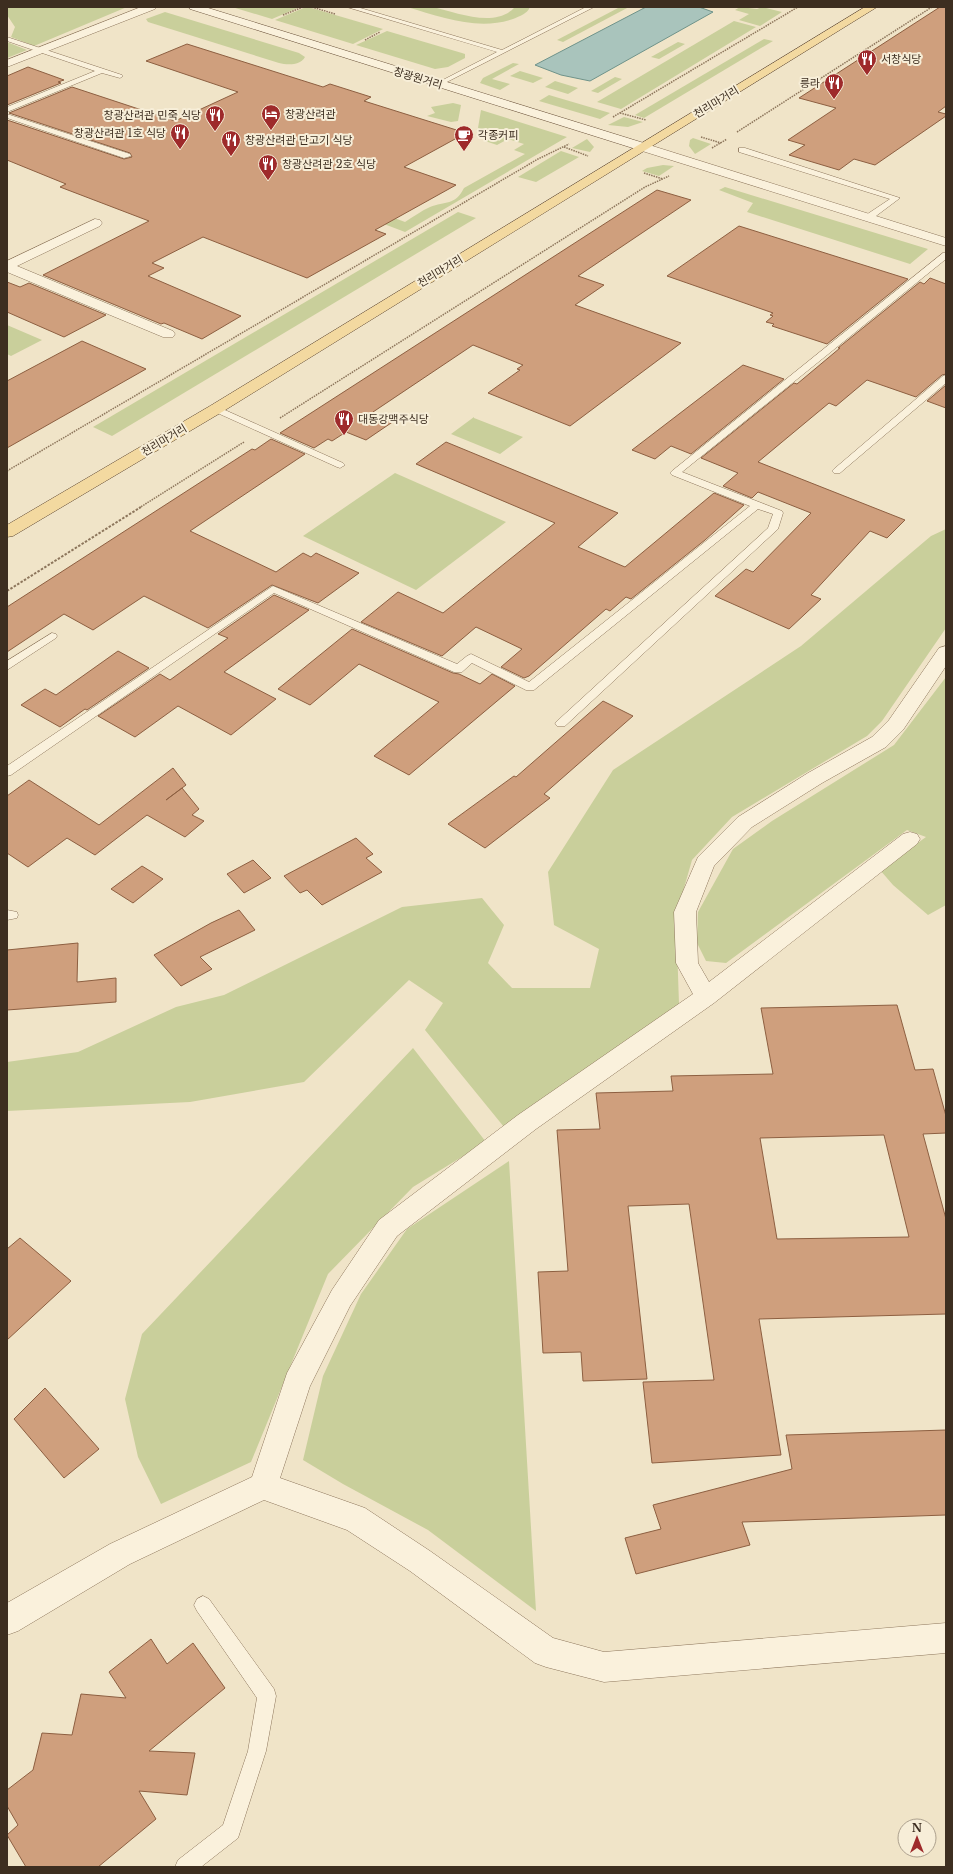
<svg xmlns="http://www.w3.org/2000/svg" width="953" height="1874" font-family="'Libre Baskerville','Noto Sans KR',serif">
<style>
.green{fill:#c9cf9b}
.water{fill:#a9c4bc;stroke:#6f938a}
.building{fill:#cf9f7d;stroke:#8d5f41;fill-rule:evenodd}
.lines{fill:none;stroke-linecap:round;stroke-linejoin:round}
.lane-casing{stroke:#8d765c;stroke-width:1}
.street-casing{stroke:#8d765c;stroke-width:1}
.secondary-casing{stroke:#6f573f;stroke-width:1}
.primary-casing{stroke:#5b4430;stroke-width:1}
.path-far1{stroke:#8d765c;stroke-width:1.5;stroke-dasharray:1.5 1;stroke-linecap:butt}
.path{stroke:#8d765c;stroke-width:2;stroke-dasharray:2.5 1.5;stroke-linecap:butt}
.lane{fill:#faf1dc;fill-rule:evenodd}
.street{fill:#faf1dc;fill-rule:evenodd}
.secondary{fill:#faf1dc;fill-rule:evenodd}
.primary{fill:#f3d9a0;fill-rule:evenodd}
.labels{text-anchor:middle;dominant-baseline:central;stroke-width:4;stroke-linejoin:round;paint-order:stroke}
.far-poi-label{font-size:11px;fill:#3d2e20;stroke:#f7eed8;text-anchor:start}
.far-street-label{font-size:11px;fill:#3d2e20;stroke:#f7eed8}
</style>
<rect width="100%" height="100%" fill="#f0e4c8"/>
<!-- green -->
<g class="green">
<path d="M7,7H127L34,46L11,37L15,27L7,15Z"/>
<path d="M232,7H300L272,19Z"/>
<path d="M306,7H308L383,29L353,44L275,20Z"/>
<path d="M407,7C415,7 424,6 432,7C456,12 495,29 515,7H530C527,14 520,16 513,19C478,31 441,17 407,7Z"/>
<path d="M620,7H629L563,42L557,40Z"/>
<path d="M740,7L757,9L762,7L782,12L760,26L739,20L749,14L735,10Z"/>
<path d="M165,12L299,53L305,57C300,66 287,65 279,63L148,22L146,19Z"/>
<path d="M734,21L756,27L621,109L597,102Z"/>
<path d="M387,31L462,53L465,54V58L448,67L435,69L356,45Z"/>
<path d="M764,39L773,41L644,118L635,115Z"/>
<path d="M7,42L27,50L7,58Z"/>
<path d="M678,42L685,44L659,59L651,57Z"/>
<path d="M513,63L519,64L492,79L510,84L500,90L480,83L483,78Z"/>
<path d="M520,71L543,78L533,83L510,76Z"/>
<path d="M615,77L622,79L598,93L591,91Z"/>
<path d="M555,81L578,88L568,94L545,87Z"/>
<path d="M549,95L610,113L600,119L539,101Z"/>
<path d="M453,103L461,105L458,121L451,122L427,116L435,113L431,107Z"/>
<path d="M481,110L567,137L405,232L347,210L357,204L405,222C413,217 421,211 430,207C445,201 455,206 464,188L525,154L514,150L524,144L508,139L497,145L485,141L497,134L478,128Z"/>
<path d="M624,117L643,122L628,127L608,125Z"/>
<path d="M693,138L711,144L695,154L689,146L690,140Z"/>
<path d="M587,139L594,147L590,152L572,148Z"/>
<path d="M561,151L579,157L536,182L518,177Z"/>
<path d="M663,165L674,166L659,176L642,171L647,168Z"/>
<path d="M725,187L928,249L910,264L747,212L753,203L719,190Z"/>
<path d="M458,212L476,218L112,436L93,427Z"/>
<path d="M7,325L42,340L11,356L7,354Z"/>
<path d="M474,417V418L523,437L500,454L451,434Z"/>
<path d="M395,473L506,522L416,590L303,536Z"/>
<path d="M946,529V628L882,721L867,736L732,817L692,860L676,916L679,1004L504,1127L425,1030L443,1003L409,980L304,1082L190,1102L7,1111V1062L78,1052L176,1007L224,995L402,907L482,898L504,925L488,963L512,988H590L599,949L554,925L548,872L613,770L801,646L931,536Z"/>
<path d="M946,677V905L928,915L893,885L880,870L926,837L907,830L726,963L706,961L697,943L698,912L733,849L772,821L894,745Z"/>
<path d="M413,1048L486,1142L413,1187L328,1274L251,1462L161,1504L138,1457L125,1399L142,1334Z"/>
<path d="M509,1161L536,1611L428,1530L343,1484L303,1460L323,1376L361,1294L407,1229Z"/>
</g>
<!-- water -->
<path class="water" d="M646,7H699L713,12L590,81L561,75L535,65Z"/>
<!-- building -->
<g class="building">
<path d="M940,7H946V106L938,112L946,114V116L875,165L854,159L839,170L789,155L805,145L788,140L836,108L799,98Z"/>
<path d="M187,44L323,87L330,84L371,97L364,101L466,133L404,167L456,185L375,230L386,234L307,278L203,237L152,263L164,268L148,276L241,316L202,339L164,323L161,324L43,275L149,221L60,187L66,184L7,160V120L124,159L132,157L130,153L9,113L72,87L175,121L238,92L146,61Z"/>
<path d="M28,67L64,80L58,82L61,83L7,105V76Z"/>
<path d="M657,190L691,200L578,276L604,285L575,305L681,343L570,426L488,393L520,370L517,369L523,365L473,345L373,412L394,421L366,440L346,432L332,441L328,439L314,448L280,433Z"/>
<path d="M739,226L908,279L827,344L772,326L774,324L766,322L773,316L770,315L773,313L667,276Z"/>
<path d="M930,278L946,284V374L942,375L916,397L867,380L836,406L829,403L758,462L905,520L887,538L870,531L811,595L821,599L789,629L715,596L746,569L753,572L811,513L758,492L752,498L723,486L738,473L701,458L794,383L797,384L840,348H838L920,282L924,284Z"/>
<path d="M7,282L20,287L29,283L106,315L64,337L7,312Z"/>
<path d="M82,341L146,369L7,448V381Z"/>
<path d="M743,365L784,379L691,454L671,446L655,459L632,450Z"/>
<path d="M946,385V408L927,401Z"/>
<path d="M271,439L305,454L190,531L276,572L303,553L311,557L316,553L359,573L318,603L272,585L208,628L144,596L93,630L64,614L7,652V607L252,449L255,450Z"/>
<path d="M446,442L618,513L578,547L625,567L714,493L744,505L705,540L631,599L626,597L610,611L606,609L529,676L524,678L501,667L522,649L476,627L442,656L361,622L398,592L443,613L555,523L416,464Z"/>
<path d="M274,595L309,610L224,672L276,699L231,735L178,706L135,737L98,716L160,674L170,680L228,638L218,634Z"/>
<path d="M352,629L453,673L459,674L480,684L492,674L515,686L409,775L374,756L439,702L359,664L310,705L278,689Z"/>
<path d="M118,651L149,668L87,710L85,709L60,727L21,705L45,689L56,695Z"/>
<path d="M603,701L633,716L544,794L550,798L485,848L448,824L514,776L516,777Z"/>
<path d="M173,768L186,785L166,800L182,788L199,809L192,815L204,821L185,837L147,815L95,855L67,838L28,867L7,853V796L29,780L99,825Z"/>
<path d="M356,838L373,854L366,858L382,872L322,905L307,890L300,893L284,876Z"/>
<path d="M253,860L271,878L244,893L227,874Z"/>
<path d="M142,866L163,879L133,903L111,889Z"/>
<path d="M239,910L255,930L200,957L212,969L181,986L154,955L211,923Z"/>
<path d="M78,943L77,982L116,978V1002L7,1010V950Z"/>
<path d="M897,1005L915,1070L933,1069L946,1116V1133L923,1134L946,1219V1314L759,1319L781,1455L652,1463L643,1382L714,1380L689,1204L628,1206L647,1379L583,1381L581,1352L543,1353L538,1272L568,1271L557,1130L600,1129L596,1093L673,1091L671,1076L773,1074L761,1008ZM884,1135L909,1237L777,1239L760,1138Z"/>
<path d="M20,1238L71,1281L7,1340V1249Z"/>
<path d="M45,1388L99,1449L64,1478L14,1419Z"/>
<path d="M946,1430V1515L742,1522L750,1545L636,1574L625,1538L661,1529L653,1505L792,1469L786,1435Z"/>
<path d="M151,1639L167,1664L193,1643L225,1688L149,1751L195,1753L187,1795L139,1791L156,1819L98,1867H26L7,1835L18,1825L7,1806V1790L33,1770L42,1733L72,1735L81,1694L126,1698L109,1672Z"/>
</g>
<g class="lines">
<!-- lane casing -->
<g class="lane-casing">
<g id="lane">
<path d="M347,7H357L502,50L586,7H594L439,86L437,85V83L497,52Z"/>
<path d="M7,37L122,75L123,76L120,78L102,73L7,112V107L95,71L7,41Z"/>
<path d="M7,114L130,154L131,156L124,158L7,118Z"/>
<path d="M739,148H745L900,198L872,219H866V215L890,199L739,152Z"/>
<path d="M943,253H946V259L682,472L782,511L783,513L778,529L565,726H557L555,723L768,528L773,514L758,509L534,690H526L472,663L462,672H454L274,593L11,775L7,776V766L273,586L457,664L467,656L471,654L529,682L750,506L672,475L670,473L672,471Z"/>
<path d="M946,375V383L840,473H834L832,471L834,469L943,376Z"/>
<path d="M216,406L343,463L345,465L340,468L337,467L213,411L211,409Z"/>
<path d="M52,633L56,634L57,636L56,638L7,670V661Z"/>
<path d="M7,910L17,912L18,915L17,918L7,920Z"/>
<path d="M203,1596L209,1599L274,1689L276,1696L266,1751L238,1838L201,1867H175L178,1860L223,1825L248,1751L257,1698L197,1611L194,1605L197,1599Z"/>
</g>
</g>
<!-- street casing -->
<g class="street-casing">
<g id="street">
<path d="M141,7H156L155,9L7,67V60Z"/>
<path d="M643,143L946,238V246L639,150L637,147L639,144Z"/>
<path d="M95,219L100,220L102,223L100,226L17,266L173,331L175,334L173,337H163L7,272V261Z"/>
<path d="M946,646V666L903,730L886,747L822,783L752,827L714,866L696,912L698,963L709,982L903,834L910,832L917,834L920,839L917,844L714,1003L536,1129L397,1236L350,1306L310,1386L280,1478L365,1508L430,1551L553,1638L604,1652L946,1623V1653L604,1682L546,1667L535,1663L410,1571L347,1530L264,1500L130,1564L18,1631L7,1635V1603L110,1544L252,1477L287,1373L332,1290L379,1220L518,1115L693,994L676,963L674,912L698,857L738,817L808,773L872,737L889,720L939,648Z"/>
</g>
</g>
<!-- secondary casing -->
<g class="secondary-casing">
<path id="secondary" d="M189,7H205L647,144L649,147L647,150H639L190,9Z"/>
</g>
<!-- primary casing -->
<g class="primary-casing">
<path id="primary" d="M865,7H877L222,412L13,536L7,537V525L210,406Z"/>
</g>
<!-- path-far1 -->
<g class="path-far1">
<path d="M312,7L335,14"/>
<path d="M283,15L303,7"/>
<path d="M365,40L380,32"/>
<path d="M620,113L646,120"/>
<path d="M613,117L798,7"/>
<path d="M737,132L932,7"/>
<path d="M701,137L721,143"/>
<path d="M564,147L588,156"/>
<path d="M712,148L727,139"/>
<path d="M644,173L663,179"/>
<path d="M280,418L645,187L669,176"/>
<path d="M7,471L538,159L569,144"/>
<path d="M139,508L244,442"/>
</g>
<!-- path -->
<path class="path" d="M7,591L141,507"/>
<!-- lane -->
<use href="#lane" class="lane"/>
<!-- street -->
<use href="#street" class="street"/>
<!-- secondary -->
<use href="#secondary" class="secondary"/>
<!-- primary -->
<use href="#primary" class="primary"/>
</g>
<!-- icons -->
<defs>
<g id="restaurant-pin" transform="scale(1)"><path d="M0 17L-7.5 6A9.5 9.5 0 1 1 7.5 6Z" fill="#9e2a2b" stroke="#f7eed8"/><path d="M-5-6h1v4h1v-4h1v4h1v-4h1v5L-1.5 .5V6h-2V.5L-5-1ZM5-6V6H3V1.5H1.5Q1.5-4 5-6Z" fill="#fff"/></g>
<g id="hotel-pin" transform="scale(1)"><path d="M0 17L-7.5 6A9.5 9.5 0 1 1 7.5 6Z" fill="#9e2a2b" stroke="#f7eed8"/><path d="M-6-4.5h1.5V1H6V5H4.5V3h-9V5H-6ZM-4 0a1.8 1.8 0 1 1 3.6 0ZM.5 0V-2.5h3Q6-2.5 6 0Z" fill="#fff"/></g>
<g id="cafe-pin" transform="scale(1)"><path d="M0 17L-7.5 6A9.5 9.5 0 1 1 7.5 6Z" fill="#9e2a2b" stroke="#f7eed8"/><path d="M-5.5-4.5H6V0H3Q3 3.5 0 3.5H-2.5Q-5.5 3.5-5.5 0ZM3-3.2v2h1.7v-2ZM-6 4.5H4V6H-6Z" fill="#fff"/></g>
</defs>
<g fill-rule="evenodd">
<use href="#restaurant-pin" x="867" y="59"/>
<use href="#restaurant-pin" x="834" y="83"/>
<use href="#hotel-pin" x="271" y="114"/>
<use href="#restaurant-pin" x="215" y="115"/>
<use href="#restaurant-pin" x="180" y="133"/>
<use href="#cafe-pin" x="464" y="135"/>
<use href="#restaurant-pin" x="231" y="140"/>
<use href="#restaurant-pin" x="268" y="164"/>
<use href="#restaurant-pin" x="344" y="419"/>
</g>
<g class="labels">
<!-- far-poi labels -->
<g class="far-poi-label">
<text x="881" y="59">서창식당</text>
<text x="820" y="83" text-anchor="end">릉라</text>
<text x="285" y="114">창광산려관</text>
<text x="201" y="115" text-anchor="end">창광산려관 민죽 식당</text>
<text x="166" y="133" text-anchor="end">창광산려관 1호 식당</text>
<text x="478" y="135">각종커피</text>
<text x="245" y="140">창광산려관 단고기 식당</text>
<text x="282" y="164">창광산려관 2호 식당</text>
<text x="358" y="419">대동강맥주식당</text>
</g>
<!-- far-street labels -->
<g class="far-street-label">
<text transform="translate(418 78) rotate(17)">창광원거리</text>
<text transform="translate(716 102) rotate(-31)">천리마거리</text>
<text transform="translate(440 271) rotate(-31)">천리마거리</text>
<text transform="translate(164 440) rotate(-31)">천리마거리</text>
</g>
</g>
<!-- border -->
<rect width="953" height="1874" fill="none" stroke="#3d2e20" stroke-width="16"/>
<!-- north arrow -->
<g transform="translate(917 1838)"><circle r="19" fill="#f7eed8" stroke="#ada18e"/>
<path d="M0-3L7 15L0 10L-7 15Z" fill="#9e2a2b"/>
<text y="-6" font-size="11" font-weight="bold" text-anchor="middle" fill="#3d2e20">N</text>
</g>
</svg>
